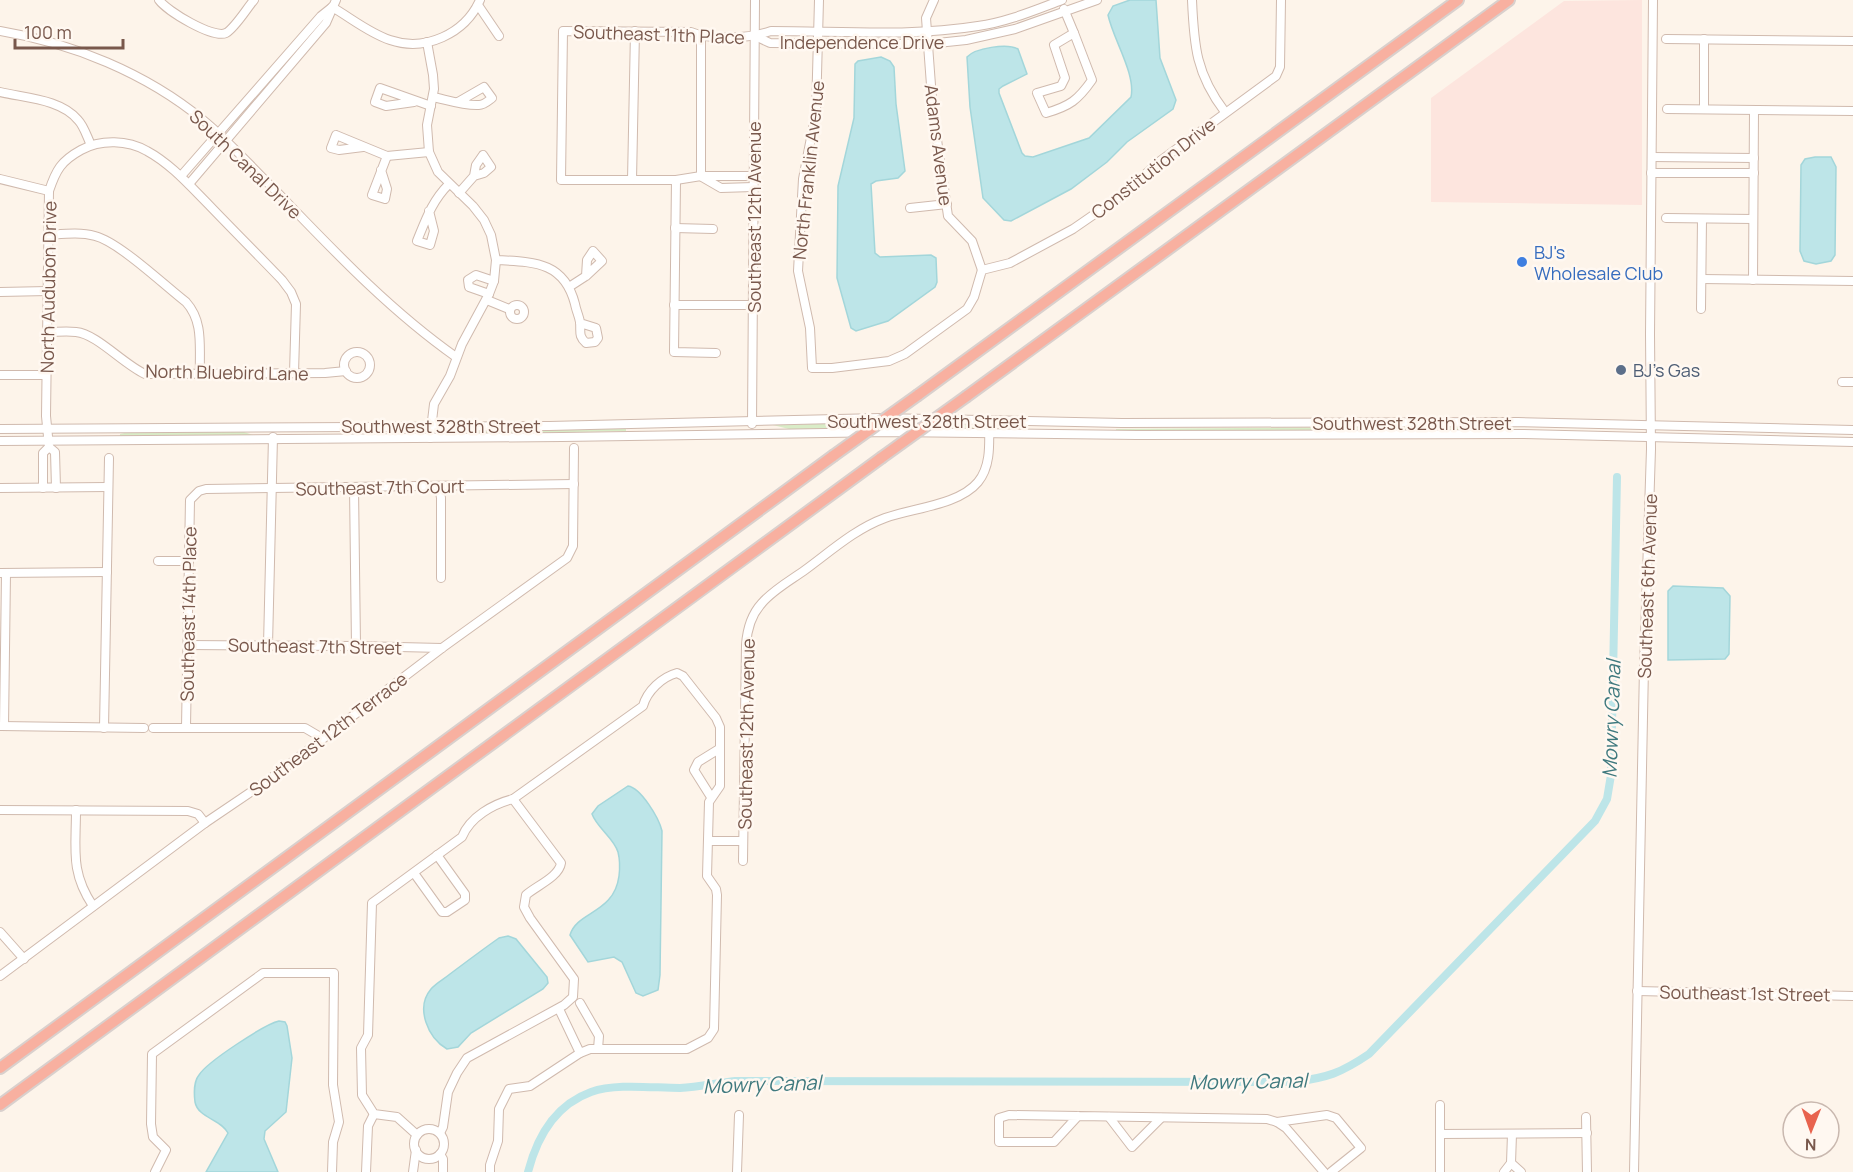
<svg xmlns="http://www.w3.org/2000/svg" width="1853" height="1172" font-family="Manrope,sans-serif">
<style>
.commercial{fill:#fde5de}
.green{fill:#d9ecc7}
.water{fill:#bde5e8;stroke:#a3d6da;stroke-width:1.5}
.lines{fill:none;stroke-linecap:round;stroke-linejoin:round}
.canal{stroke:#bde5e8;stroke-width:8}
.minor-casing{stroke:#d0baae;stroke-width:10}
.highway-casing{stroke:#d9d0cd;stroke-width:14}
.minor{stroke:#fff;stroke-width:8}
.highway{stroke:#f8b0a0;stroke-width:10}
.highway-bridge-casing{stroke:#d9d0cd;stroke-width:14;stroke-linecap:butt}
.highway-bridge{stroke:#f8b0a0;stroke-width:10}
.shop-dot{fill:#3f7fe0;stroke:#fff8f1;stroke-width:2}
.service-dot{fill:#5c6f8a;stroke:#fff8f1;stroke-width:2}
.labels{text-anchor:middle;dominant-baseline:central;stroke-width:5;stroke-linejoin:round;paint-order:stroke}
.street-label{font-size:18px;fill:#79584c;stroke:#fff8f1}
.shop-label{font-size:18px;fill:#366cbe;stroke:#fff8f1;text-anchor:start}
.service-label{font-size:18px;fill:#4e5e75;stroke:#fff8f1;text-anchor:start}
.water-label{font-size:20px;font-style:italic;fill:#3f797e;stroke:#fff8f1}
</style>
<rect width="100%" height="100%" fill="#fdf4ea"/>
<!-- commercial -->
<path class="commercial" d="M1642,0V205L1431,202V98L1564,1Z"/>
<!-- green -->
<g class="green">
<path d="M854,423H961L974,428L789,429L773,425Z"/>
<path d="M1489,426H1509V429L1501,430L1116,431V429Z"/>
<path d="M626,428V431L462,434L452,431Z"/>
<path d="M241,431L253,435L120,436V434L129,432Z"/>
</g>
<!-- water -->
<g class="water">
<path d="M1130,0H1156L1160,58L1176,100L1173,109L1127,142L1107,162L1071,189L1011,221L1004,220L983,198L970,107L967,57C975,48 1007,43 1018,49L1027,74L1003,86L999,89V93L1022,153L1025,156L1033,157L1089,138L1131,97C1136,74 1113,39 1108,15L1113,6Z"/>
<path d="M881,57L890,61L894,67L896,104L905,171L898,178L876,181L871,184L875,253L880,257L931,255L936,258L937,282L935,287L888,321L856,331L851,328L837,278L838,186L854,118L855,64L858,61Z"/>
<path d="M1815,157H1831L1836,167L1835,255L1831,261L1816,264L1804,261L1800,251L1801,165L1805,159Z"/>
<path d="M1673,586L1723,588L1730,596L1729,654L1725,659L1668,660V591Z"/>
<path d="M628,786C641,788 659,818 662,831L660,975L658,990L643,996L636,993L622,962L614,957L588,962L570,935C577,911 614,914 619,876C620,868 620,860 618,852C614,838 597,828 592,814L598,806Z"/>
<path d="M508,936L516,939L547,977L548,983L543,989L471,1033L458,1047L447,1049C428,1038 415,1008 431,989C436,983 444,979 450,974C466,962 482,950 499,938Z"/>
<path d="M279,1021L285,1022L287,1026L292,1058L286,1112L265,1131L264,1139L278,1172H206L228,1133C221,1119 198,1118 195,1102C194,1094 194,1081 199,1075C207,1062 265,1024 279,1021Z"/>
</g>
<g class="lines">
<!-- canal -->
<path class="canal" d="M528,1172C537,1137 555,1105 591,1092C616,1083 653,1088 680,1088C698,1087 717,1083 735,1081L1293,1082C1327,1078 1341,1073 1369,1054L1595,821L1607,799L1611,775L1617,477"/>
<!-- minor casing -->
<g class="minor-casing">
<g id="minor">
<path d="M159,0C167,11 213,39 226,33C235,28 247,8 254,0"/>
<path d="M819,0L816,112L803,179L798,271L810,328L812,368H832L889,361L905,354L967,309L974,297L982,270L1010,263L1073,229L1128,191L1156,164L1276,76L1280,67L1281,0"/>
<path d="M934,0L926,18L933,112L948,216L972,241L982,270"/>
<path d="M1192,0C1194,46 1196,74 1225,112"/>
<path d="M478,5L499,36"/>
<path d="M332,7C351,18 369,33 390,40C425,52 465,34 480,0"/>
<path d="M1064,9L1074,33"/>
<path d="M0,31C72,43 146,73 203,120C229,141 251,167 275,190C332,249 388,309 456,357"/>
<path d="M1074,33L1092,80C1078,100 1070,106 1046,113L1037,93L1061,86L1065,78L1054,45Z"/>
<path d="M755,36L770,43L928,44L966,40L1015,29L1097,0"/>
<path d="M1666,39L1853,41"/>
<path d="M427,42L433,75L434,89L427,125L429,152L438,172L473,206L484,220L491,235L496,260L494,281L489,294L462,344L450,376L434,404L430,438"/>
<path d="M0,92C25,98 61,99 78,120C84,126 87,137 91,145"/>
<path d="M433,97C447,100 465,106 479,105C484,105 488,101 492,98L484,87L458,102"/>
<path d="M414,102L386,106L375,102L380,88L431,106"/>
<path d="M1667,109L1853,111"/>
<path d="M1704,109V39"/>
<path d="M363,147L339,150L331,148L336,135L387,156L429,152"/>
<path d="M1652,157L1754,158"/>
<path d="M381,170L387,189L385,199L372,195L387,156"/>
<path d="M1651,173H1754"/>
<path d="M181,176L321,16L331,8"/>
<path d="M701,176V37"/>
<path d="M753,176H701L676,180H561L563,31L691,32C712,41 750,38 771,31C840,31 910,37 978,26C1007,22 1035,10 1062,0"/>
<path d="M702,177L721,188L753,187"/>
<path d="M0,179L49,191"/>
<path d="M632,180L635,31"/>
<path d="M676,180L674,352L716,353"/>
<path d="M189,184L326,23L336,0"/>
<path d="M459,193L474,176L484,173L491,167L483,155L476,165L474,176"/>
<path d="M910,208L947,204"/>
<path d="M429,211L434,231L430,245L417,241C426,219 432,201 449,184"/>
<path d="M1666,218L1753,219"/>
<path d="M675,228L713,229"/>
<path d="M48,235C64,234 80,232 95,236C119,242 164,285 186,302C204,322 199,347 200,373"/>
<path d="M496,260C533,262 564,261 575,304C576,310 579,316 580,322C581,332 578,336 586,343L595,342L598,338L596,328L580,323"/>
<path d="M1702,279L1853,281"/>
<path d="M1753,280L1754,110"/>
<path d="M569,287L586,276L602,261L593,251L587,260L586,276"/>
<path d="M0,292L48,291"/>
<path d="M489,294L469,287L468,280L476,275L494,281"/>
<path d="M487,300L509,309"/>
<circle cx="517" cy="312" r="7"/>
<path d="M674,305H754"/>
<path d="M1701,309L1702,219"/>
<path d="M48,332C57,332 67,331 76,332C97,334 123,364 145,374L325,373L346,371"/>
<circle cx="357" cy="365" r="13"/>
<path d="M0,375H46"/>
<path d="M1842,382H1853"/>
<path d="M752,424L755,0"/>
<path d="M0,429L549,426L880,418L1122,423L1518,422L1853,430"/>
<path d="M0,441L562,437L890,432L1137,435L1521,434L1853,442"/>
<path d="M49,447L55,452L56,488"/>
<path d="M439,486L441,498V578"/>
<path d="M354,487L356,646"/>
<path d="M0,488L108,487"/>
<path d="M43,488V453L49,447L46,416L49,191C56,170 61,161 81,150C101,139 128,140 147,151C171,164 190,186 209,205C233,230 258,255 282,280L291,292L296,304L294,373"/>
<path d="M158,561H188"/>
<path d="M0,573L107,572"/>
<path d="M188,645L356,646L442,648"/>
<path d="M268,645L273,437"/>
<path d="M1,726L144,728"/>
<path d="M4,726L6,573"/>
<path d="M186,727L190,500L199,491L206,489L574,484"/>
<path d="M104,728L109,458"/>
<path d="M153,728H305L322,738"/>
<path d="M711,797L694,770L698,762L719,749"/>
<path d="M0,810L188,811L198,814L205,823"/>
<path d="M76,810C76,849 70,872 93,906"/>
<path d="M709,841H743"/>
<path d="M743,861L746,645C747,630 751,615 762,603C773,590 791,580 805,570C831,551 855,529 885,518C913,508 959,505 978,482C992,465 989,440 989,420"/>
<path d="M414,873L442,912H447L465,900V894L437,855"/>
<path d="M0,932L24,959"/>
<path d="M0,976L205,823L270,779L442,648L567,558L573,546L574,448"/>
<path d="M1637,991L1853,996"/>
<path d="M580,1003L599,1036L598,1049"/>
<path d="M559,1009L580,1053"/>
<path d="M1078,1116L1054,1142H999V1118L1009,1115L1267,1119L1277,1122L1286,1128L1324,1172"/>
<path d="M1109,1117L1132,1147L1161,1118"/>
<path d="M1586,1117L1587,1172"/>
<path d="M1277,1122L1327,1115L1336,1118L1361,1148L1331,1172"/>
<circle cx="429" cy="1144" r="15"/>
<path d="M440,1133L443,1127L448,1092L457,1073L467,1058L564,1005L573,997L574,979L530,918L524,907L526,895C536,886 559,877 561,863L513,799"/>
<path d="M1440,1134L1587,1133"/>
<path d="M417,1135L397,1117L374,1114L362,1095L361,1048L368,1035L372,903L462,837C470,817 493,804 513,799L643,706C647,691 662,677 677,673L683,676L716,718L720,727V786L709,802L707,876L716,889L717,895L714,1029L708,1038L687,1049H590L580,1053L530,1086L509,1089L499,1109L498,1141L490,1165V1172"/>
<path d="M440,1154L443,1159V1172"/>
<path d="M1511,1163L1521,1172"/>
<path d="M155,1172L166,1150L153,1137L151,1124L152,1054L263,973H334L333,1085L339,1122L333,1142L332,1172"/>
<path d="M366,1172L368,1126L374,1114"/>
<path d="M413,1172L416,1150"/>
<path d="M737,1172L739,1115"/>
<path d="M1440,1172V1105"/>
<path d="M1504,1172L1511,1163L1512,1134"/>
<path d="M1634,1172L1644,667L1651,449L1650,334L1653,0"/>
</g>
</g>
<!-- highway casing -->
<g class="highway-casing">
<g id="highway">
<path d="M918,395L1458,0"/>
<path d="M967,396L1509,0"/>
<path d="M0,1068L833,456"/>
<path d="M0,1105L881,458"/>
</g>
</g>
<!-- minor -->
<use href="#minor" class="minor"/>
<!-- highway -->
<use href="#highway" class="highway"/>
<!-- highway-bridge casing -->
<g class="highway-bridge-casing">
<g id="highway-bridge">
<path d="M833,456L918,395"/>
<path d="M881,458L967,396"/>
</g>
</g>
<!-- highway-bridge -->
<use href="#highway-bridge" class="highway-bridge"/>
</g>
<!-- markers -->
<circle class="shop-dot" cx="1522" cy="262" r="6"/>
<circle class="service-dot" cx="1621" cy="370" r="6"/>
<g class="labels">
<!-- street labels -->
<g class="street-label">
<text transform="translate(659 34) rotate(2)">Southeast 11th Place</text>
<text x="862" y="42">Independence Drive</text>
<text transform="translate(939 145) rotate(83)">Adams Avenue</text>
<text transform="translate(246 164) rotate(44)">South Canal Drive</text>
<text transform="translate(1153 168) rotate(-38)">Constitution Drive</text>
<text transform="translate(808 170) rotate(-84)">North Franklin Avenue</text>
<text transform="translate(754 217) rotate(-90)">Southeast 12th Avenue</text>
<text transform="translate(48 287) rotate(-89)">North Audubon Drive</text>
<text transform="translate(227 372) rotate(1)">North Bluebird Lane</text>
<text x="927" y="421">Southwest 328th Street</text>
<text x="1412" y="423">Southwest 328th Street</text>
<text x="441" y="426">Southwest 328th Street</text>
<text transform="translate(380 487) rotate(-1)">Southeast 7th Court</text>
<text transform="translate(1647 586) rotate(-88)">Southeast 6th Avenue</text>
<text transform="translate(188 614) rotate(-89)">Southeast 14th Place</text>
<text transform="translate(315 646) rotate(1)">Southeast 7th Street</text>
<text transform="translate(328 734) rotate(-37)">Southeast 12th Terrace</text>
<text transform="translate(746 734) rotate(-89)">Southeast 12th Avenue</text>
<text transform="translate(1745 993) rotate(1)">Southeast 1st Street</text>
</g>
<!-- shop labels -->
<g class="shop-label">
<text x="1534" y="252">BJ's<tspan x="1534" dy="21">Wholesale Club</tspan></text>
</g>
<!-- service labels -->
<g class="service-label">
<text x="1633" y="370">BJ's Gas</text>
</g>
<!-- water labels -->
<g class="water-label">
<text transform="translate(1611 719) rotate(-88)">Mowry Canal</text>
<text transform="translate(1248 1081) rotate(-1)">Mowry Canal</text>
<text transform="translate(762 1084) rotate(-2)">Mowry Canal</text>
</g>
</g>
<!-- north arrow -->
<g transform="translate(1811 1130) rotate(181)"><circle r="28" fill="#fff8f1" stroke="#c9b8af" stroke-width="1.5"/>
<path d="M0-4.5L10 22L0 15L-10 22Z" fill="#e8634e"/>
<text y="-9" font-size="16" font-weight="bold" text-anchor="middle" fill="#79584c">N</text>
</g>
<!-- scale -->
<path d="M15 39v9h108v-9" fill="none" stroke="#79584c" stroke-width="3"/>
<text x="24" y="39" font-size="18" fill="#79584c" stroke="#fff8f1" stroke-width="4.5" paint-order="stroke">100 m</text>
</svg>
